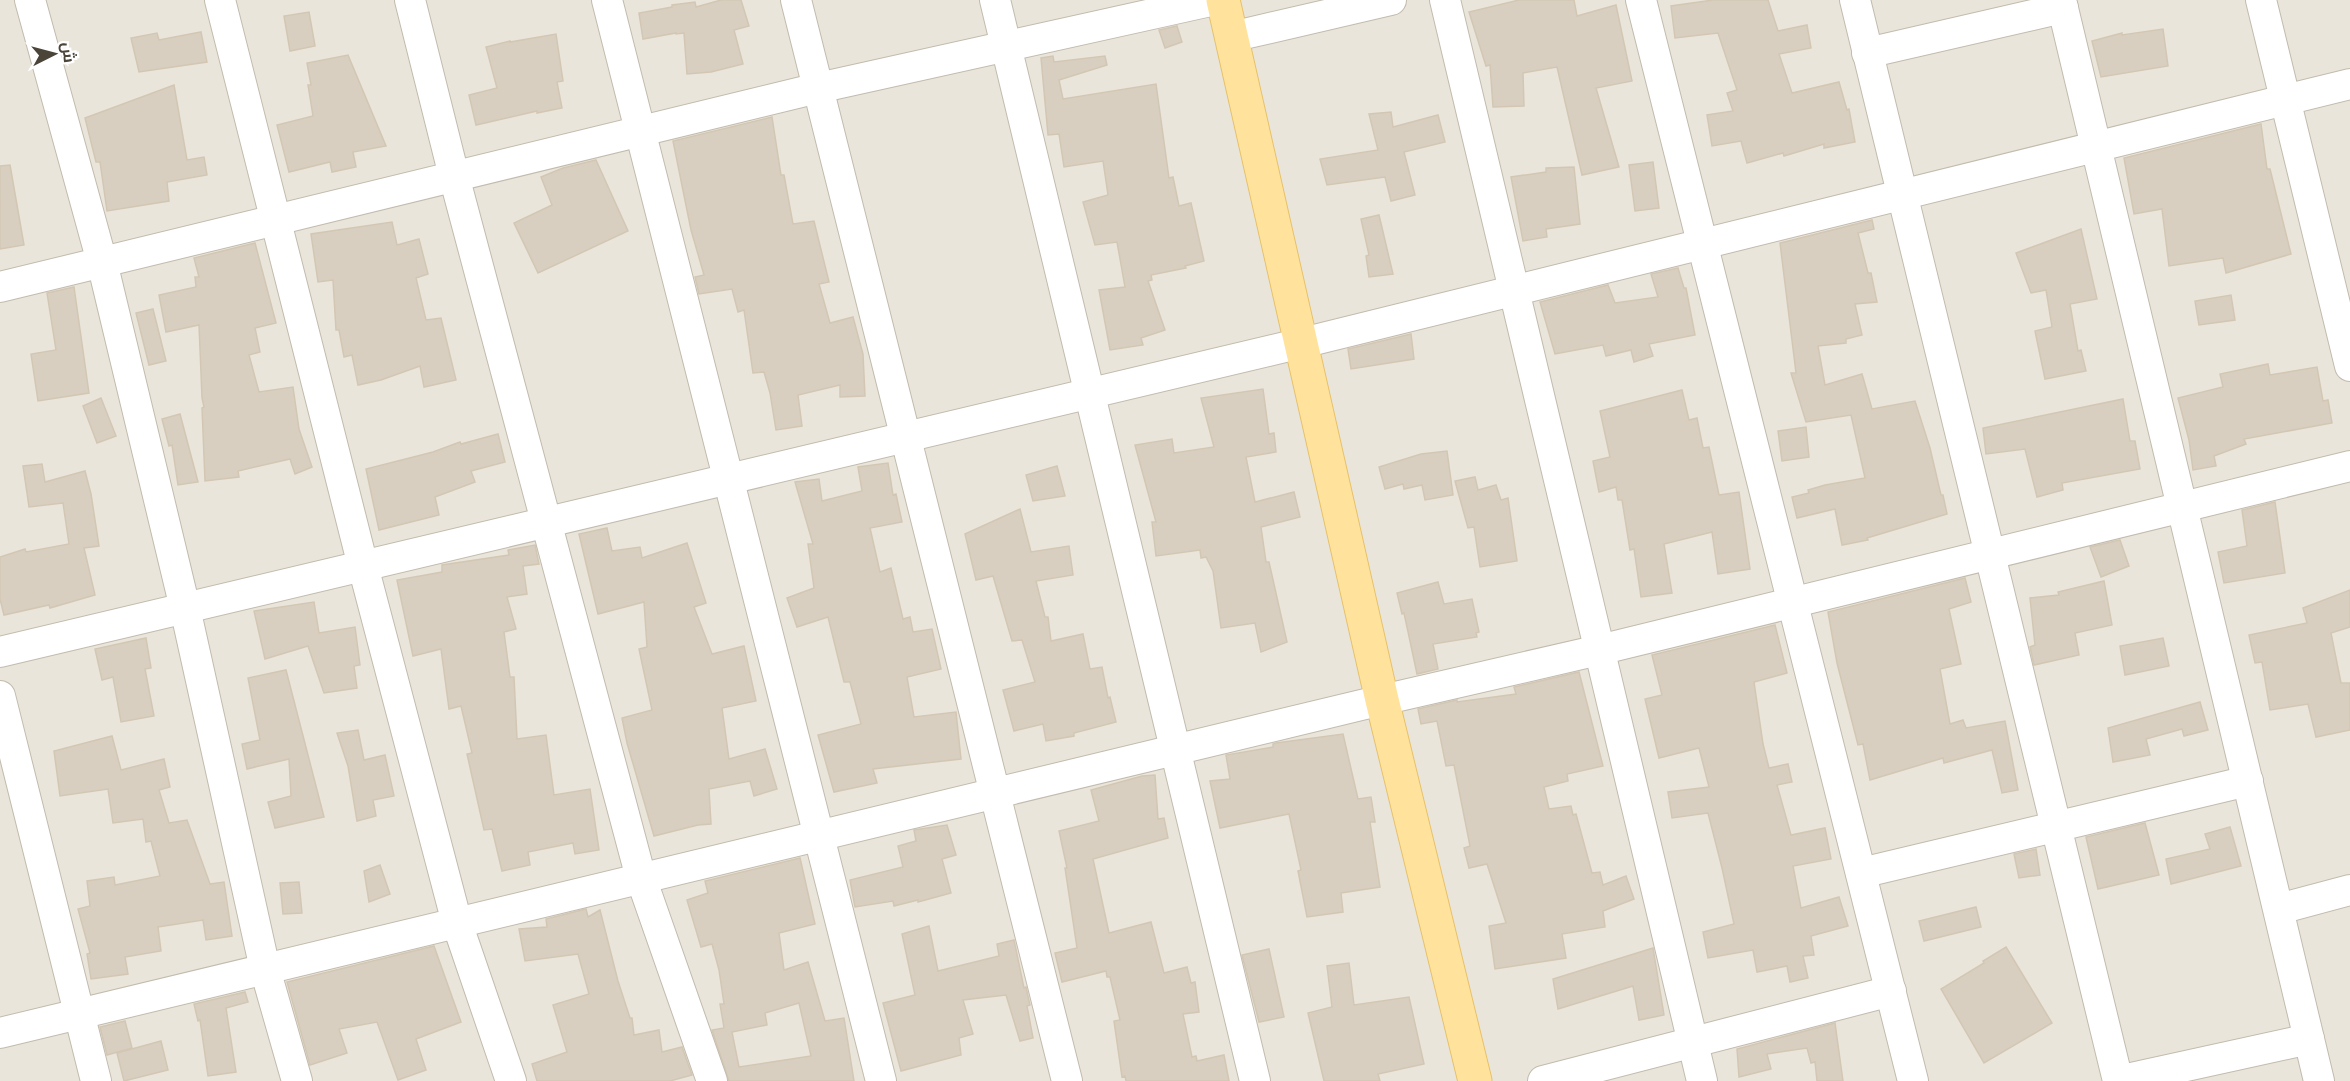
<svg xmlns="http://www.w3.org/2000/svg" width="2350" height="1081" font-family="'Titillium Web',Cairo,sans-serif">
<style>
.residential{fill:#eae5da}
.building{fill:#d8cfc1;stroke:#d3c7b4;stroke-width:1.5;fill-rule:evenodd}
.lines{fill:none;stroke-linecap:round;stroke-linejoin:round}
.minor-casing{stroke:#c2bbae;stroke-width:32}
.major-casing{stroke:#e6c16a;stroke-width:35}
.minor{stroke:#fff;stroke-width:30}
.major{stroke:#ffe39c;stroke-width:33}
</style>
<rect width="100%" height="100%" fill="#f6f3ec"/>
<!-- residential -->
<rect class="residential" x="0" y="0" width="2350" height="1081"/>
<!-- building -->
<g class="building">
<path d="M721,0H741L749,26L734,30L743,64L711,72L687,74L684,33L676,34V33L643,39L639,13L672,7V5L695,2L696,7Z"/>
<path d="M1519,0H1574L1577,16L1616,5L1632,81L1596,88L1619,167L1582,175L1557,67L1523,73L1524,106L1493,107L1490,65L1486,66L1469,12Z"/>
<path d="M1713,0H1768L1778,31L1807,25L1811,48L1779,54L1792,93L1839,82L1847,110L1849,109L1855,142L1824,148V144L1784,156L1783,153L1747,163L1741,141L1712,146L1707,115L1733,111L1727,93L1737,90L1718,33L1675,38L1671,6Z"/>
<path d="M309,12L315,46L290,51L284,16Z"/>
<path d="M1177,26L1182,42L1165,48L1159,30Z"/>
<path d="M2163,29L2168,66L2101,77L2092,41L2122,33V35Z"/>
<path d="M201,32L207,62L139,72L131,38L157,33L159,40Z"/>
<path d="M556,34L563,81L557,82L562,108L537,113V111L476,125L469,95L497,88L486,47L510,41V42Z"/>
<path d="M348,55L386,146L353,152L356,167L332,172L330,162L289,172L277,125L313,116L308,85H311L307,63Z"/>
<path d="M1053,56L1054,62L1105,56L1107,65L1059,80L1063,99L1156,84L1169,178L1173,177L1179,206L1191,203L1204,261L1185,266L1186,268L1151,275L1152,280L1148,281L1165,330L1141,338L1143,345L1110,350L1099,290L1125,287L1117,242L1095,245L1083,202L1108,195L1103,161L1064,167L1059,134L1048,135L1041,58Z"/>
<path d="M174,85L187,160L204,157L207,175L167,182L169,201L107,211L100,162H96L85,118Z"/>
<path d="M1391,112L1393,127L1438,115L1445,142L1404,152L1415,195L1391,201L1385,177L1327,185L1320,159L1378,150L1369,114Z"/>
<path d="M772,117L781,175H784L793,224L814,221L829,282L819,284L830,323L853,317L863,354L865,396L840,397V385L798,395L802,426L776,430L770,393L764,372L753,373L744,310L738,312L732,289L699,294L695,277L704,275L691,230L673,141Z"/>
<path d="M2261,124L2267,169H2270L2291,254L2226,273L2223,258L2169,266L2162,209L2134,214L2124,158Z"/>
<path d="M596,160L628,231L538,273L514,223L552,205L541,177L563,168Z"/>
<path d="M1653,162L1659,208L1635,211L1629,165Z"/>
<path d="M10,165L24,245L0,249V166Z"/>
<path d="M1574,167L1580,224L1546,229L1547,237L1523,241L1511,177L1546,172V168Z"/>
<path d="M1379,215L1393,274L1369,277L1366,256L1369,255L1361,219Z"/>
<path d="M1872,220L1874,229L1858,233L1868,273H1871L1877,302L1855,304L1862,335L1846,339V343L1818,346L1825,385L1862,374L1872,409L1915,401L1930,448L1941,495H1943L1947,514L1867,538L1868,540L1842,545L1835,509L1797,518L1792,497L1809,493L1808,490L1825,485L1865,478L1851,415L1806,422L1791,373H1796L1780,243Z"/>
<path d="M392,222L397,245L419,239L428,274L416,278L426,320L441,318L456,380L424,387L420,366L381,380L358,385L352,355L344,357L339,330H336L333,280L318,282L311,234Z"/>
<path d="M2081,229L2097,299L2070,304L2078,351L2081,350L2086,371L2045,379L2035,331L2052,327L2046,290L2031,293L2016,253Z"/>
<path d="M255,243L276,323L255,328L260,352L249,355L259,392L293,387L299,429L312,467L295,474L290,459L238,471L239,477L205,481L202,408L204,407L202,398L199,325L166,332L159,295L196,287L195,277H199L194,258Z"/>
<path d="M1678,268L1684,288H1686L1695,335L1649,344L1653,356L1634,362L1631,350L1606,356L1603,345L1555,354L1540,302L1608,285L1615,303L1658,297L1651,274Z"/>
<path d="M74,287L89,393L38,401L31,354L56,350L47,293Z"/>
<path d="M2231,295L2235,320L2199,325L2195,301Z"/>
<path d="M153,309L166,361L149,365L136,313Z"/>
<path d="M1411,334L1414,359L1351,369L1348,349Z"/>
<path d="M2268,364L2270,375L2317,367L2323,401L2328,400L2332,423L2244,439L2246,444L2214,456L2216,466L2193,470L2189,440L2178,398L2223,387L2220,374Z"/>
<path d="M1263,389L1269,434L1274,433L1276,452L1246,457L1255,502L1294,492L1300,517L1261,527L1266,562H1269L1287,642L1261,652L1255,623L1221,628L1213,571L1206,557L1201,558L1200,550L1156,556L1152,522H1156L1135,445L1172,439L1174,453L1214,447L1201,398Z"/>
<path d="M1682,390L1689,420L1697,418L1703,448L1709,447L1719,495L1739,492L1750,569L1718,574L1712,532L1664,544L1672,593L1641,597L1634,549L1630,550L1622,500H1618L1616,487L1599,492L1593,461L1610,457L1600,411Z"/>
<path d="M101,398L116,436L97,443L83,406Z"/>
<path d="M2123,399L2130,441H2135L2140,469L2062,483L2063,490L2037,497L2025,449L1986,454L1983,428Z"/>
<path d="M180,414L198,482L178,485L172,445L169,446L162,419Z"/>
<path d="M1806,427L1809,457L1782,461L1778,431Z"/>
<path d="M498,434L505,462L471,471L475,482L435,497L439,515L379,530L366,469L433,452L460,442L461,444Z"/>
<path d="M1447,451L1453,495L1425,500L1422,485L1404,489L1403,484L1385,489L1379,467L1421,454Z"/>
<path d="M888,463L893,495L896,494L902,522L870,528L880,572L891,568L903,619L910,617L913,632L932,629L941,669L907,677L914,717L956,712L961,759L873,769L877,783L834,792L818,735L861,724L850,682H844L828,617L797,627L787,598L814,588L808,544H813L795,482L819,479L822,501L862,491L858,467Z"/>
<path d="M42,464L45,482L85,471L91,494L99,546L84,548L95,595L50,608L49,605L4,615L0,599V557L25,549L26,552L69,544L63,503L29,507L23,466Z"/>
<path d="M1057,466L1065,496L1033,501L1026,475Z"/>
<path d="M1475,477L1478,490L1496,485L1501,500L1508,498L1517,561L1480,567L1474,527L1468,528L1455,481Z"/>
<path d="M2275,502L2285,573L2224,583L2218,552L2247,546L2242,510Z"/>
<path d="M1020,509L1031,552L1069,546L1073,575L1036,581L1045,617H1048L1051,641L1083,634L1090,669L1102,667L1108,698L1110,697L1116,722L1074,733V736L1046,741L1043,724L1014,731L1003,690L1035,682L1022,640L1012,641L993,576L976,580L965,534Z"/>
<path d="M607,528L612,551L640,547L642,558L687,543L706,603L694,607L712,654L744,646L756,701L722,708L729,759L765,749L777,789L754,796L750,781L709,789L711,824L698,825L654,836L627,743L622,718L652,710L639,649L647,647L644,602L598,614L579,534Z"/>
<path d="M2120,540L2129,566L2101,577L2090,547Z"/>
<path d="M535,545L539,564L523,566L527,594L507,597L516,629L504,632L510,677H514L517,739L546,735L554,795L590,789L599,850L575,854L573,843L528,852L530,865L502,871L492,829L484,830L467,754L472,753L461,706L449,709L441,649L413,656L397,580L442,572V565L509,555L508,550Z"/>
<path d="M1965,578L1971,602L1949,609L1961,664L1940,669L1950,724L1963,720L1966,728L2005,721L2018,790L2002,793L1992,750L1944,763L1943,758L1870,780L1863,744L1858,745L1837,663L1828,612Z"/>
<path d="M2104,581L2112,625L2075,633L2079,655L2034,665L2030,647L2035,645L2030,598L2059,595L2058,592Z"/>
<path d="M1438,582L1444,604L1472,599L1479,632L1476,633L1477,637L1433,644L1438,669L1417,674L1404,613L1402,614L1397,593Z"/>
<path d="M2350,590V627L2331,633L2341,683H2350V730L2316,737L2308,704L2270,710L2262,662L2255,663L2249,635L2307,623L2303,608Z"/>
<path d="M314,602L319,633L355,627L360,665L354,666L357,688L324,693L308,646L265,659L254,611Z"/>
<path d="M1775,625L1787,673L1754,682L1763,744L1769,768L1788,764L1792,782L1777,785L1791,835L1825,828L1831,859L1793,866L1801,908L1839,897L1848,926L1811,936L1814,955L1803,956L1808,978L1790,982L1787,966L1757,972L1753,950L1708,958L1703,932L1734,924L1722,868L1708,813L1672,818L1668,792L1709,787L1699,748L1659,758L1645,699L1662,695L1652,655Z"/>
<path d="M146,638L151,668L145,669L154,716L121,722L113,677L102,680L95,649Z"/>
<path d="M2163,638L2169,666L2125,675L2120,646Z"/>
<path d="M286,670L324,817L275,828L268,802L291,796L289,759L247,769L242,744L260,740L248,678Z"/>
<path d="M1579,672L1603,766L1567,774L1568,781L1544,787L1549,809L1571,806L1573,815L1576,814L1592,873L1600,872L1603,885L1626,876L1634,899L1603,911L1605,927L1562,934L1566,958L1495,969L1489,926L1506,923L1487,864L1469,868L1464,848L1470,846L1454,765L1446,766L1437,721L1421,724L1418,709L1457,700V702L1516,694L1514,687Z"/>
<path d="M2200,702L2208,730L2184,736L2182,729L2146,739L2150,755L2113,762L2108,728Z"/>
<path d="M358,730L364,760L385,755L394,796L373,800L376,816L357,821L348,766L337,733Z"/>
<path d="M1343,734L1358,799L1371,797L1375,822H1370L1380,887L1341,893L1343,912L1307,917L1298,871L1301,870L1289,814L1220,828L1210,781L1230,779L1226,755L1273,747V744L1276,743Z"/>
<path d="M112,736L121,770L164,759L170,787L159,790L169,823L187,820L210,884L224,882L232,936L206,940L203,920L158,927L161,951L125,957L128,974L91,979L87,954L90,953L78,909L90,906L87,881L114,877L115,885L160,876L151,841L146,842L143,819L113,823L108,789L60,796L54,751Z"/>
<path d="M1155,775L1158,819L1164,818L1168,838L1093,859L1109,933L1151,922L1164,973L1187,967L1191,983L1195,982L1199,1012L1183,1014L1192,1057L1196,1056L1197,1061L1224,1055L1229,1081H1126L1125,1076L1122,1077L1114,1021L1120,1020L1110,977H1107L1106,971L1062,982L1055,953L1077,948L1065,868H1067L1059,831L1099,821L1091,790L1142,776Z"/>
<path d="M2145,823L2159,875L2098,889L2086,837Z"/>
<path d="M947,825L956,855L942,859L951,893L918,902V900L894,906L893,901L855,907L850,880L903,867L898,846L916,841L914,830Z"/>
<path d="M2230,827L2241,866L2171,884L2166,859L2210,849L2205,834Z"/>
<path d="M2036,849L2040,875L2019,878L2014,854Z"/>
<path d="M800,858L815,924L779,933L784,970L808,962L825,1021L844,1018L854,1081H729L712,1030L724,1028L720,1004H724L719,970L712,944L701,947L687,900L708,893L705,881ZM799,1003L811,1056L739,1067L732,1032L767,1025L765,1013Z"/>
<path d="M380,865L390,894L369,902L364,871Z"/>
<path d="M299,882L302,913L283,914L280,883Z"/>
<path d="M1976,907L1981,927L1924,941L1919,921Z"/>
<path d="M586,909L588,917L600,910L618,981L630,1018H632L634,1035L659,1030L662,1052L682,1047L692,1075L670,1081H537L532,1064L567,1052L553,1005L589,994L578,954L525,961L519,929L547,927L546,919Z"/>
<path d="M929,926L938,971L999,956L997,944L1014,940L1024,988L1026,987L1030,1005L1027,1006L1033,1038L1020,1041L1006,995L963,1000L973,1034L959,1038L961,1055L901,1071L883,1003L915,995L902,934Z"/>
<path d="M434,946L461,1022L416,1039L426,1070L398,1080L377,1022L339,1029L347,1053L310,1065L287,982Z"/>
<path d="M2006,947L2052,1023L1984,1063L1941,989L1984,963L1983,961Z"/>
<path d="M1653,948L1664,1015L1639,1020L1633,986L1558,1009L1553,979Z"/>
<path d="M1269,949L1284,1017L1259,1022L1242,955Z"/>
<path d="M1349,963L1354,1005L1409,997L1424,1064L1378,1074L1380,1081H1324L1308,1013L1332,1007L1327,966Z"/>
<path d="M245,992L248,1002L226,1008L236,1072L208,1076L200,1020L198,1021L194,1004Z"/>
<path d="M125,1021L132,1048L107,1055L100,1027Z"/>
<path d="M1835,1023L1843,1081H1817L1815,1062L1811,1063L1807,1048L1767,1054L1771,1069L1739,1077L1737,1049Z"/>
<path d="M161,1041L168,1070L124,1081L117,1053Z"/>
</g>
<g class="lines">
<!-- minor casing -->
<g class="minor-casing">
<g id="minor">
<path d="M30,0L102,262L185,608L265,969L297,1081"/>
<path d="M220,0L363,566L457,923L511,1081"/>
<path d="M410,0L454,176L641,878L712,1081"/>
<path d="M607,0L881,1081"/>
<path d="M796,0L1067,1081"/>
<path d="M995,0L1255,1081"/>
<path d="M1445,0L1702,1081"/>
<path d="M1641,0L1913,1081"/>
<path d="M1855,0L2118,1081"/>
<path d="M2061,0L2319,1081"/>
<path d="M2261,0L2350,366"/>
<path d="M1231,37L1391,0"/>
<path d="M1867,53L2063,8"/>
<path d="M0,287L818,88L1215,0"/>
<path d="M0,652L1302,343L2350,84"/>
<path d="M0,696L96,1081"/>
<path d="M1861,873L2248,781"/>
<path d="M2279,909L2350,890"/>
<path d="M0,1033L1382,700L1599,650L2350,466"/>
<path d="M1543,1081L1891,991"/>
<path d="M2118,1081L2309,1039"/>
</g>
</g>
<!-- major casing -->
<g class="major-casing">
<path id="major" d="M1223,0L1382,700L1475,1081"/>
</g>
<!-- minor -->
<use href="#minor" class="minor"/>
<!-- major -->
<use href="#major" class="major"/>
</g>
<!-- north arrow -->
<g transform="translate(54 54) rotate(84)" stroke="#ffffff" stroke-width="4.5" paint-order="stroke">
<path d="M0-4.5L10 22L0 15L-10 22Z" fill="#4b4439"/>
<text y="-9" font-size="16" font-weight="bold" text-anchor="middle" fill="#4b4439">ش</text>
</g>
</svg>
